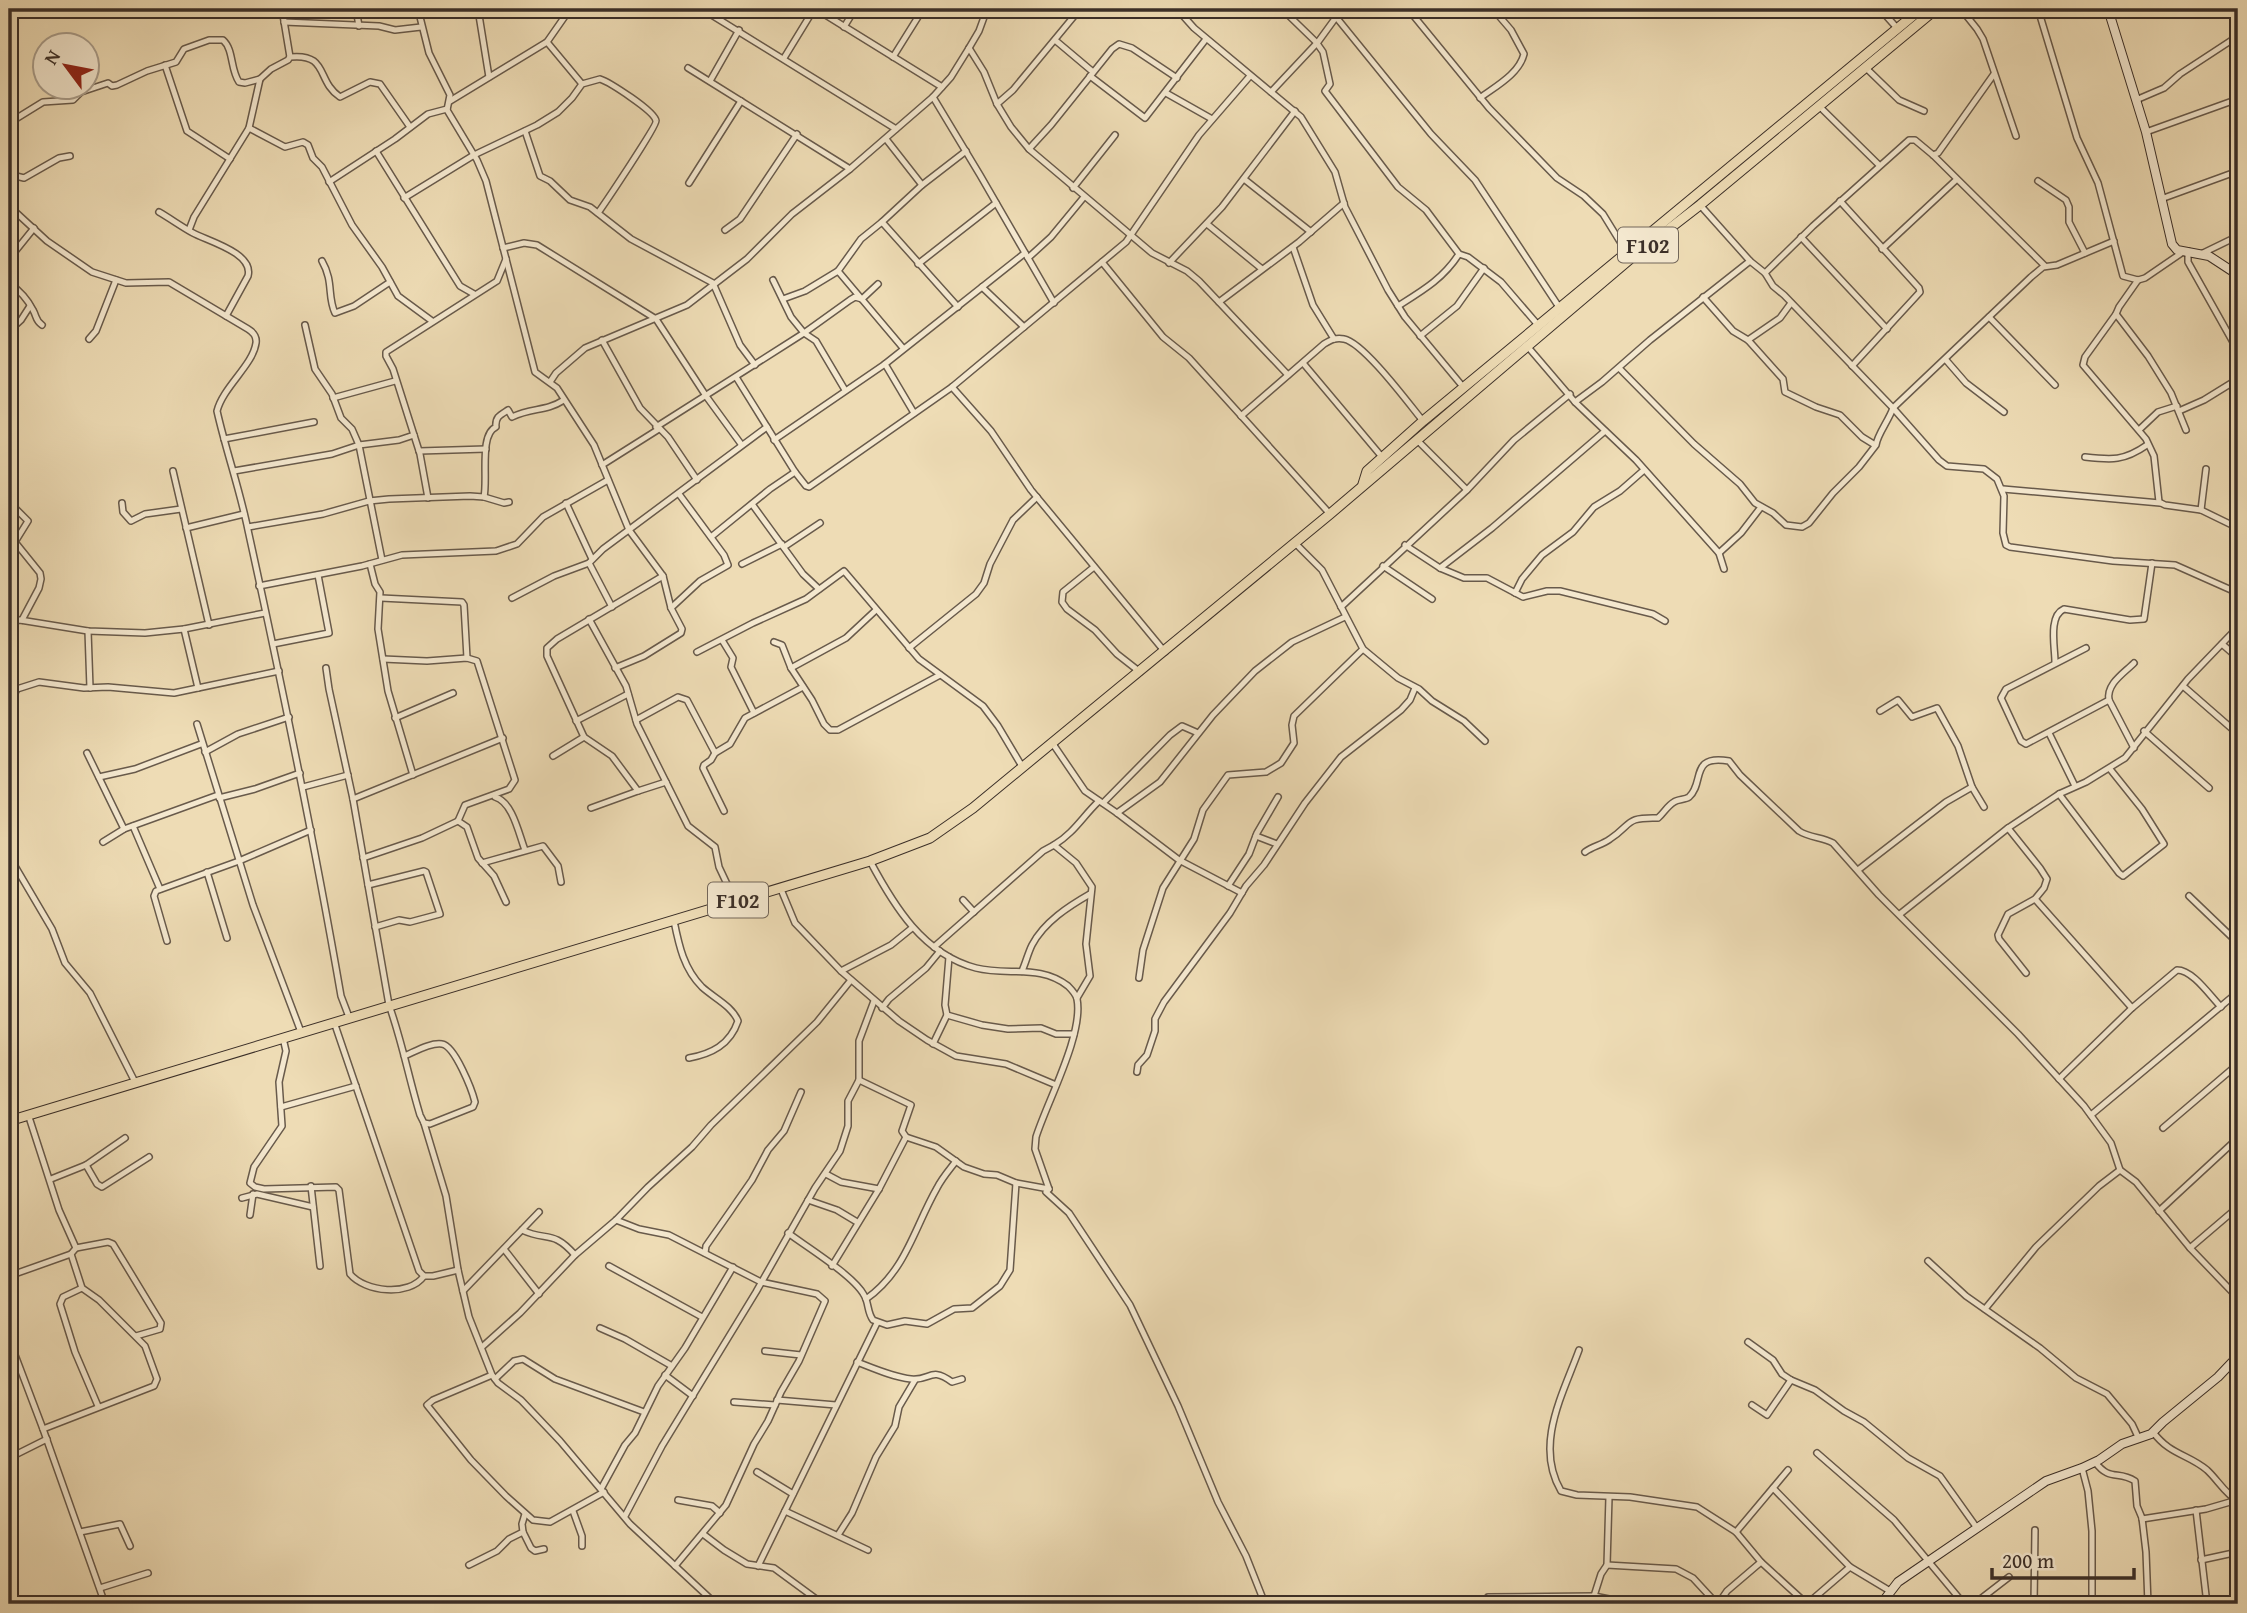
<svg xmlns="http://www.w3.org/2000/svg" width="2247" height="1613" font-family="'Gentium Book Plus',serif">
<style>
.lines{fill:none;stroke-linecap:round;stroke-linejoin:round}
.street-casing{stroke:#685a4b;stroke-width:8}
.secondary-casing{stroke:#3b2f28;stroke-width:10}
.primary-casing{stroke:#3b2f28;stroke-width:11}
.street{stroke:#f4e8cf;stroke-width:5}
.secondary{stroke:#f4e8cf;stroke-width:8}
.primary{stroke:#eedcb5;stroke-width:9}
.labels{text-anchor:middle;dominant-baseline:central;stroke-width:7;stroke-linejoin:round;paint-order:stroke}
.shield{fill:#f4e8cf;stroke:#72665a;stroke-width:2}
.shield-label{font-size:21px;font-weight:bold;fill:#3b2f28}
</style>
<rect width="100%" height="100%" fill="#eedcb5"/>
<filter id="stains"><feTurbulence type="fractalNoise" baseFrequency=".00286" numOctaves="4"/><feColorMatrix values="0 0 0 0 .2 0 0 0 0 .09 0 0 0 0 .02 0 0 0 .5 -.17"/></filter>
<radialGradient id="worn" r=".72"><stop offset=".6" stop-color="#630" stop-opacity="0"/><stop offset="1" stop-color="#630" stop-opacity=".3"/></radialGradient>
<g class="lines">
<!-- street casing -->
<g class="street-casing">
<g id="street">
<path d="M282,9L290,57"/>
<path d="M356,9L359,26"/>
<path d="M418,9L429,53L450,95L447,110L477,160L486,181L535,372L557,388L594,445L629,530L663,576L671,608L682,629L681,633L644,656L615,668"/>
<path d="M478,9L489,77"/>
<path d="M702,9L896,129"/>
<path d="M816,9L942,87"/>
<path d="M1177,9L1194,28L1301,117L1335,172L1345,207L1388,290L1405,317L1464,388"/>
<path d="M1282,9L1316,42L1323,52L1330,84L1325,91L1398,187L1426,210L1459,254L1468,257L1501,282L1538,325"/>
<path d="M1408,9L1489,108L1557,178L1584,196L1603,214L1627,253"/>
<path d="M1564,9L1569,14"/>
<path d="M1880,9L1897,28"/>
<path d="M1961,9L1977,29L1983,39L2016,136"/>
<path d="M2038,9L2077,138L2098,183L2123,276L2138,280L2145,278L2183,252"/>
<path d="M2040,14L2051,9"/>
<path d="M1336,17L1431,134L1475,180L1559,307"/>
<path d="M284,22L379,26L395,30L421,27"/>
<path d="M844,27L855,9"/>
<path d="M1055,40L1093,72"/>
<path d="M547,42L582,84"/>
<path d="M969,48L984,72L997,104L1011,127L1029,149L1152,253L1187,271L1199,281L1288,375"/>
<path d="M893,57L923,9"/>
<path d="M784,58L814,9"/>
<path d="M165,65L187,131L230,159"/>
<path d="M1865,67L1899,100L1924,111"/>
<path d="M688,68L850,169"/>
<path d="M1090,76L1145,118L1206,39"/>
<path d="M710,81L739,30"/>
<path d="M1271,92L1318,42L1342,9"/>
<path d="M1166,93L1212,119"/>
<path d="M933,97L980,175L1054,303"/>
<path d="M1480,98C1496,86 1519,74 1524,54L1511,30L1493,9"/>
<path d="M2136,100L2164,88L2180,74L2238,36"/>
<path d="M450,101L547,42L570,9"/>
<path d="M997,104L1013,90L1080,9"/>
<path d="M1819,106L1879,165"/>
<path d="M9,123L43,102L73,100L81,92L108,83L112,86L117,85L147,71L176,62L184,49L209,40H223C234,50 230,69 239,82L245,83L260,79"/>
<path d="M249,128L285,147L303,142L308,145L313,158L322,167L352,225L382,267L398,296L432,321"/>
<path d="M525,131L540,176L550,181L570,200L590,207L631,239L713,283L740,345L755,365"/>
<path d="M2146,132L2238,99"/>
<path d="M886,139L922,185"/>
<path d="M1029,149L1051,125L1112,49L1119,44L1132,48L1177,78"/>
<path d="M376,151L460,286L474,294"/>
<path d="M1933,155L1938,153L1994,74"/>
<path d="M1244,179L1311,232"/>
<path d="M2038,181L2066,200L2069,207V222L2085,253"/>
<path d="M329,182L395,139L428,114L447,109"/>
<path d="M689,183L741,101"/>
<path d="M9,185L16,176L24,178L59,158L70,156"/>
<path d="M1073,188L1115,135"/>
<path d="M404,198L474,155L537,125L558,112L572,98L582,84L600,79C609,82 655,111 656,121C657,126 605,203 598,213"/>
<path d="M2161,199L2238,171"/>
<path d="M1840,201L1919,288L1920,292L1852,366"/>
<path d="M1700,205L1750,261L1765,273L1773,286L1784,295L1893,408L1939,460L1947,466L1984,469L1997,479L2004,496L2003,533L2006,545L2010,547L2113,561L2175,565L2238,593"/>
<path d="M9,206L47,241L92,272L126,283L169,282L248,329C253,332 257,336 256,343C253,365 223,387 217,411C226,451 240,490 248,530C282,685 314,840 341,996L349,1017"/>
<path d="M159,212C171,219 182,227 193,233C208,241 254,253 248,276L226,316"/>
<path d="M1207,224L1262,269"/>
<path d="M189,230L194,217L249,128L260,79L271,69L288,60L290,57C329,53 316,81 340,97L370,82L380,84L410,127"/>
<path d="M725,230L740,219L797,134"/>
<path d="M1801,237L1887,329"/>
<path d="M1293,247L1313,305L1334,339"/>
<path d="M503,248L524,243L537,245L656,319L706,396L741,444"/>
<path d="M1882,249L1956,180"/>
<path d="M2188,251V262L2238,351"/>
<path d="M2203,253L2238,236"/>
<path d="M1028,258L1051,237L1084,197"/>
<path d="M9,259L34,228"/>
<path d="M322,261C334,282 327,296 335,313L354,306L390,282"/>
<path d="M1102,262L1163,337L1189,358L1330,514"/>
<path d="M1169,263L1222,207L1295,111"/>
<path d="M918,264L996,203"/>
<path d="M838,271L861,239L882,222"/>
<path d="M1765,273L1813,226L1909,140H1915L1933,155L2045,266"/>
<path d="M773,280L791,317L804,333L816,341L845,390"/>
<path d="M2138,280L2119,307L2116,314L2148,356L2171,393L2186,430"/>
<path d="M9,283C19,290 27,298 33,310C37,317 35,320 42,325"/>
<path d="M982,287L1024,327"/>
<path d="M1703,297L1733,331L1748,340L1783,379L1785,392L1816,407L1840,415L1862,437L1875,445"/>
<path d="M783,299L805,291L838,271L903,348"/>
<path d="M1219,302L1299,242L1344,203"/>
<path d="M1398,306C1422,291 1443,279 1459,254"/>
<path d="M958,307L882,222L922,185L966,151"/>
<path d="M2116,314L2085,357L2083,365L2146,439L2154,456L2159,502L2165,505L2201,510L2238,528"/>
<path d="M1989,317L2055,385"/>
<path d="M305,325L315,369L332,394L341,418L352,429L359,445L382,560"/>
<path d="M9,331L21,320L30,306"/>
<path d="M1420,336L1457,306L1484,268"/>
<path d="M89,339L96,331L116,280"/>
<path d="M602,340L640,408L668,437L697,480"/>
<path d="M1748,340L1780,318L1791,303"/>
<path d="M1528,347L1575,402L1636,460L1719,553L1724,569"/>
<path d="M1946,360L1966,383L2004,412"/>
<path d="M1303,363L1382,457"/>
<path d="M885,364L914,413"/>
<path d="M1619,368L1694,444L1740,484L1755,503L1773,513L1786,525L1802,527L1809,523L1833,493L1859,467L1876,445C1877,435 1889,420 1893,408L2031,277L2043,267L2057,265L2114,241"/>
<path d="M736,377L795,472L806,486L809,487L952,387L1126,242L1199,135L1250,76"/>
<path d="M550,382L556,373L585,348L687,305L747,259L792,214L850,169L933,97L951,77L969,48L979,31L987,9"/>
<path d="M952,387L991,431L1031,490L1165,652"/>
<path d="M333,398L395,381"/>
<path d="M1575,402L1602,382L1650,340L1750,261"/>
<path d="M2179,411L2204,400L2238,379"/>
<path d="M1241,416L1324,344C1331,340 1336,337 1344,339C1364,343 1409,404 1423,421"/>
<path d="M656,427L804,333L850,300L855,297L862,299L878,284"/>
<path d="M2140,429L2158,412L2177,406"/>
<path d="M224,439L314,422"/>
<path d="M774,440L885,364L1025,253"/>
<path d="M1417,440L1467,490"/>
<path d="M419,451L486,449"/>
<path d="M2085,457C2112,460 2124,461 2147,445"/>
<path d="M602,465L659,429"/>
<path d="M173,471L209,625"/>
<path d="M234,471L332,454L359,445L399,440L414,435"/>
<path d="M2003,489L2160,503"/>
<path d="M484,497C488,479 479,434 496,427C495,417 500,415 508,410L512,417C533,407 545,412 564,400"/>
<path d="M428,498L420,454L393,369L386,356V352L497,281L506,259"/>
<path d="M9,502L28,521L15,542L40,573L41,579L39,588L22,620"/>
<path d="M122,503L123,512L131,521L145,514L181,509"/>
<path d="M566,503L592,559"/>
<path d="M752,504L803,574L819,589"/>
<path d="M2201,510L2206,469"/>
<path d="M248,527L323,514L369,501L389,499L470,496L484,497L504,503L509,502"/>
<path d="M186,528L244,514"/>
<path d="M711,537L770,489L795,472"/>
<path d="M1295,543L1322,570L1363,649L1398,678L1419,689L1432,701L1464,721L1485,741"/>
<path d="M1405,545L1440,568L1464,578H1487L1523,597L1547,591H1560L1653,614L1665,621"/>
<path d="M784,547L820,523"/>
<path d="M1719,553L1741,533L1761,507"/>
<path d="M589,563L612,607"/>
<path d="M370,564L375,584L380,592L378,629L388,691L413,775"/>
<path d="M742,564L782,544"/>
<path d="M1383,566L1432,599"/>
<path d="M1094,567L1063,592L1062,602L1067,609L1095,630L1117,654L1140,672"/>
<path d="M1440,568L1492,528L1605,431"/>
<path d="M663,576L557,639L547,648V656L584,737L612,756L638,791L666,782"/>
<path d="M259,586L362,566L402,555L496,551L517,544L543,517L608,480"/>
<path d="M1515,593L1522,579L1542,555L1573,532L1594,507L1620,491L1644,470"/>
<path d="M381,598L462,602L464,605L467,658"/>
<path d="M512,598L554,576L589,563L603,549L767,427"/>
<path d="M1341,607L1467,490L1514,440L1570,394"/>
<path d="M671,608L700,581L728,565L724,555L679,494"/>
<path d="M589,619L626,686L637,724L688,826L715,847L719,867L735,901"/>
<path d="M9,622L20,620L88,631L145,633L184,629L265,613"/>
<path d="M184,629L198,688"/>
<path d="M88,631L90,688"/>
<path d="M722,640L733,658L731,667L754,713"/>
<path d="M774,642L782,645L791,668L812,700L824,724L830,730H838L940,675"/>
<path d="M273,644L329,633L318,575"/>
<path d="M2222,644L2238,658"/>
<path d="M909,648L976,594L984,583L990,564L1013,520L1037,497"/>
<path d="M2086,648L2006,689L2001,698L2021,741L2026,744L2109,700L2134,748"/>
<path d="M697,652L753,623L806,599L844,571L919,659L983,706L998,726L1023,768"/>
<path d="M2055,662C2055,647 2048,616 2064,609L2130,620L2144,619L2152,563"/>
<path d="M326,668L329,689L353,799L389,1005C402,1041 409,1079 420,1115L424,1123L430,1124L473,1107L475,1102C472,1090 455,1046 442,1044C431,1042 414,1052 404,1056"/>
<path d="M791,668L846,638L876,610"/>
<path d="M2183,686L2238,734"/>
<path d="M2109,700C2106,684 2124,673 2134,663"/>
<path d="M15,710L14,695L17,689L39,682L84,688L108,687L174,693L279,671"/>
<path d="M1880,711L1898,700L1912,717L1937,708L1958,746L1972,787L1984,807"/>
<path d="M395,718L453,693"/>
<path d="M636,720L678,697L687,700L715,753"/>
<path d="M576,721L628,694"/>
<path d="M197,724L253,905L301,1032"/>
<path d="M2144,731L2209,788"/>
<path d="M2049,733L2075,786"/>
<path d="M1053,744L1085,791L1117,813L1179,860L1242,893"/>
<path d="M205,752L238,734L289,717"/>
<path d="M87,753L124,829"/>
<path d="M553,756L584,737"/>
<path d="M99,777L135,769L201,744"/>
<path d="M303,787L348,775"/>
<path d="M2059,794L2119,873L2123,876L2164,844L2142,809L2110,769"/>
<path d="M495,797C513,802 519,835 525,850"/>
<path d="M219,798L255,789L300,773"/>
<path d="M353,799L503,738"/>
<path d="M1103,803L1170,735L1182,726L1198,733"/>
<path d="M591,808L638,791"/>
<path d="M724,811L703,768L704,765L711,760L715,753L730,744L745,718L803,687"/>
<path d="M1117,813L1160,782L1213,715L1255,671L1292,642L1345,617"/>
<path d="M458,821L467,827L478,858L494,876L506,902"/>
<path d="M133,826L160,889"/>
<path d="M2008,828L2040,868L2047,879L2044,888L2035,899L2008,914L1998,935L1999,939L2026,973"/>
<path d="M1256,836L1277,844"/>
<path d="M103,842L124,829L218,795"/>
<path d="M1054,845C1074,833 1083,816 1099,801"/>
<path d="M1585,852C1593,846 1602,845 1610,839C1633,824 1624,817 1658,818C1664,813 1667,806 1674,802C1678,799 1685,800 1689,797C1705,783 1689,754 1729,761L1740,775L1799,831C1810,838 1822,837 1833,843L1879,895L2018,1034L2084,1106L2111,1143L2120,1170L2136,1182L2190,1248L2238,1298"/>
<path d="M9,856L52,929L65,963L90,993L135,1082"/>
<path d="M363,858L422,838L458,821L465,805L509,789L515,780L477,661L467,658L427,661L383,659"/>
<path d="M870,861C894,906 923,954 976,968C1008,976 1040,964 1068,986C1072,990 1076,994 1077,999C1084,1034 1047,1102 1036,1137L1035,1149L1049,1189L1046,1192L1069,1213L1130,1305L1178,1406L1218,1502L1246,1556L1265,1604"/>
<path d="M482,863L543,846L558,866L561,882"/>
<path d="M1858,870L1946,802L1972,787"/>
<path d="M207,872L227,938"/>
<path d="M368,885L424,871L426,872L440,914L410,922L399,920L375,927"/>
<path d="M1228,886L1249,854L1257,833L1278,797"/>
<path d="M780,887L795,923L841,971L899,1021L927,1040L956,1056L1006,1064L1056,1085"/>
<path d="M2189,896L2238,943"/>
<path d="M2035,899L2132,1008"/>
<path d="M963,900L974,912"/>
<path d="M1900,914L2008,828L2059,794L2086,782L2125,758L2188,679L2238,627"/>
<path d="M674,921C679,946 684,969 702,987C714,998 732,1006 738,1021C730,1045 711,1054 689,1058"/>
<path d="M167,941L154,896L156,891L239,861L311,830"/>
<path d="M934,947L1043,851L1054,845L1076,863L1092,887L1086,944L1090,976L1077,998"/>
<path d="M949,957L945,1005L947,1015L982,1025L1008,1029L1041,1028L1056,1034H1074"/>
<path d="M841,971L891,945L912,928"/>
<path d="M1022,971C1026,962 1028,953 1032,945C1044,922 1069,906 1090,894"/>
<path d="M1139,978L1143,950L1163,888L1194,839L1203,810L1228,775L1266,772L1281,763L1294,743L1292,725L1294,716L1363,649"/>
<path d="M882,1008L889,999L926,968L940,951"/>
<path d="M334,1022L419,1271L424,1276H433L458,1270"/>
<path d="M283,1038L286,1051L279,1082L282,1126L254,1167L250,1183L255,1187L264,1189L336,1187L339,1190L350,1274C365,1292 409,1297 424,1276"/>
<path d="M933,1044L947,1015"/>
<path d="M1137,1072L1138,1065L1147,1055L1155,1031V1019L1164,1002L1230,913L1246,886L1264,865L1305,803L1341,757L1401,710L1410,700L1415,688"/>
<path d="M2059,1079L2132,1008L2177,970C2193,970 2210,996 2221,1007"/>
<path d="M859,1080L911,1105L902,1131L906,1137L936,1147L964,1167L984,1174L997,1175L1016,1183"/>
<path d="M281,1107L356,1086"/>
<path d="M28,1114L59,1210L76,1248L71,1254L82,1288L99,1300L145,1346L157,1379L154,1386L43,1429"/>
<path d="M2091,1115L2238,992"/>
<path d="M424,1123L446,1196L458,1270L469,1317L492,1375L498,1383L521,1400L560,1441L630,1524L716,1604"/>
<path d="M2163,1128L2238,1064"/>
<path d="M86,1165L97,1184L102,1187L149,1157"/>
<path d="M826,1174L841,1182L879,1189"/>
<path d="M51,1179L86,1165L125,1138"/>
<path d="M311,1186L320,1266"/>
<path d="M242,1198L257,1194L313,1207"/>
<path d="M808,1200L837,1210L857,1222"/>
<path d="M2159,1211L2238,1138"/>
<path d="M250,1215L253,1194"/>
<path d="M616,1220L639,1229L669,1235L761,1282L817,1294L825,1301L799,1361L781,1392L768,1421L754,1444L726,1505L675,1566"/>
<path d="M522,1230C547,1242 552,1229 575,1255"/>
<path d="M788,1233C807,1247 854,1276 864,1295C869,1303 867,1312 873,1320L887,1325L905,1321L927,1324L954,1309L972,1308L1000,1286L1010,1270L1016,1183L1049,1189"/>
<path d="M76,1248L108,1242L113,1244L161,1323L160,1329L136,1336"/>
<path d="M2190,1248L2238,1207"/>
<path d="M504,1249L539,1294"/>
<path d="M705,1253L706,1246L752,1180L768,1150L784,1131L801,1092"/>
<path d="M1928,1261L1966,1296L2040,1348L2076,1378L2107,1394L2132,1424L2139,1439"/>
<path d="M609,1266L702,1317"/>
<path d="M832,1266L879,1189L906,1137"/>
<path d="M9,1276L71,1254"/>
<path d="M82,1288L63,1297L60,1304L75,1352L98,1406"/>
<path d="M463,1291L539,1212"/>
<path d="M866,1299C906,1271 914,1228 937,1188C942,1178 950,1169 956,1161"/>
<path d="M1985,1309L2036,1247L2099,1186L2120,1170"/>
<path d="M600,1328L625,1339L672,1366"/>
<path d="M9,1333L15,1355L43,1429L105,1604"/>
<path d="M1748,1342L1773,1360L1782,1374L1791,1380L1815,1390L1844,1411L1864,1422L1908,1458L1940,1476L1977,1528"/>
<path d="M482,1347L520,1313L575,1255L616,1220L648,1187L692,1147L711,1125L817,1022L851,980"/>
<path d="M1579,1350C1563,1394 1534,1445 1561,1491L1577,1495L1630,1497L1697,1507L1736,1532L1761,1562"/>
<path d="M765,1351L801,1355"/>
<path d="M857,1362C875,1369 893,1377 911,1379C931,1381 930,1366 952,1382L962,1379"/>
<path d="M492,1375L433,1400L427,1405L471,1460L506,1496L533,1520L550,1522L604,1492"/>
<path d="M665,1375L693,1396"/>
<path d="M495,1379L514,1361L523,1359L555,1379L644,1412"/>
<path d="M777,1400L836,1405"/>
<path d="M734,1402L775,1405"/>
<path d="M1752,1405L1767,1415L1791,1380"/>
<path d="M2153,1432C2170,1455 2188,1454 2207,1470C2217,1479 2226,1495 2238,1501"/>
<path d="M1817,1453L1894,1520L1964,1604"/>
<path d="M9,1458L47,1439"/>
<path d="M2095,1462C2110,1482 2118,1470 2135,1481L2137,1506L2142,1518L2146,1552L2148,1604"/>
<path d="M2082,1468L2088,1491L2092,1531V1604"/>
<path d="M757,1472L793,1494"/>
<path d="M1773,1488L1850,1567"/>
<path d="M601,1489L625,1445L635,1433L658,1386L685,1348L733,1267"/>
<path d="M678,1500L712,1506L720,1513"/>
<path d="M2196,1510L2207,1604"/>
<path d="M573,1511L582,1536V1546"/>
<path d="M785,1511L868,1550"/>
<path d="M625,1516L662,1446L756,1292L815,1188L840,1151L848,1126V1101L859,1080V1041L874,1001"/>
<path d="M2142,1519L2206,1509L2237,1500"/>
<path d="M80,1532L120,1524L130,1546"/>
<path d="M523,1532L531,1548L535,1551L544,1549"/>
<path d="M1736,1532L1788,1470"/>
<path d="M703,1534L724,1550L747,1564L774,1568L823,1604"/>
<path d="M838,1535L852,1513L876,1457L895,1426L899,1407L915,1380"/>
<path d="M2201,1560L2238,1552"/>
<path d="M469,1565L497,1551L509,1539L523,1532L522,1524L525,1514"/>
<path d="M1607,1565L1676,1569L1693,1578L1717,1604"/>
<path d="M758,1566L877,1323"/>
<path d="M100,1588L148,1573"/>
<path d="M1594,1596L1601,1574L1607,1565L1609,1497"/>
<path d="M1488,1604V1597L1594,1596L1634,1604"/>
<path d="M1718,1604L1727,1591L1761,1562L1807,1604"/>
<path d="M1807,1604L1850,1567L1890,1591"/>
<path d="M1974,1604L2009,1577"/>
<path d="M2034,1604L2035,1530"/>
</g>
</g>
<!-- secondary casing -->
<g class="secondary-casing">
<g id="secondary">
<path d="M2108,9L2146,132L2172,244L2177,250L2209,256L2238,275"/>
<path d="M1881,1604L1898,1582L2046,1481L2082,1468L2099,1460L2122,1444L2151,1434L2163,1422L2218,1377L2238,1356"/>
</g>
</g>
<!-- primary casing -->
<g class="primary-casing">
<g id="primary">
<path d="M1363,484L1367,471L1423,421L1921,9"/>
<path d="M9,1121L870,861L930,838L973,808L1330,514L1630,259L1700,205L1936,9"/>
</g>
</g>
<!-- street -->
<use href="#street" class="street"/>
<!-- secondary -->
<use href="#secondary" class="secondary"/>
<!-- primary -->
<use href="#primary" class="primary"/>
</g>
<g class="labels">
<!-- shield labels -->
<g class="shield">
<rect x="1618" y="227.5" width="60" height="35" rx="5"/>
<rect x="708" y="882.5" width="60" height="35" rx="5"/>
</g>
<g class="shield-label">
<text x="1648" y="245">F102</text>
<text x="738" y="900">F102</text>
</g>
</g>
<!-- margin -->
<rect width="2247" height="1613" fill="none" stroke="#eedcb5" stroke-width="35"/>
<rect x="10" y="10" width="2226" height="1592" fill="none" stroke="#3b2f28" stroke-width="3.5"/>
<rect x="18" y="18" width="2212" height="1578" fill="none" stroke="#3b2f28" stroke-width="2"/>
<!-- north arrow -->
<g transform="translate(66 66) rotate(302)"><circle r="33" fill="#f4e8cf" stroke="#aa9e8c" stroke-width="2"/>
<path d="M0-5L12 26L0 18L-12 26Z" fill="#8f2418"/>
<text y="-10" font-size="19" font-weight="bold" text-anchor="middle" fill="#3b2f28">N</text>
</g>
<!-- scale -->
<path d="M1992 1568v10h142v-10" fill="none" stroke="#3b2f28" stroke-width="3.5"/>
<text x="2002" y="1568" font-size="21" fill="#3b2f28" stroke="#f4e8cf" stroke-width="5" paint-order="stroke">200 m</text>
<rect width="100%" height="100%" filter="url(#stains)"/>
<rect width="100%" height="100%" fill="url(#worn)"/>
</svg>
